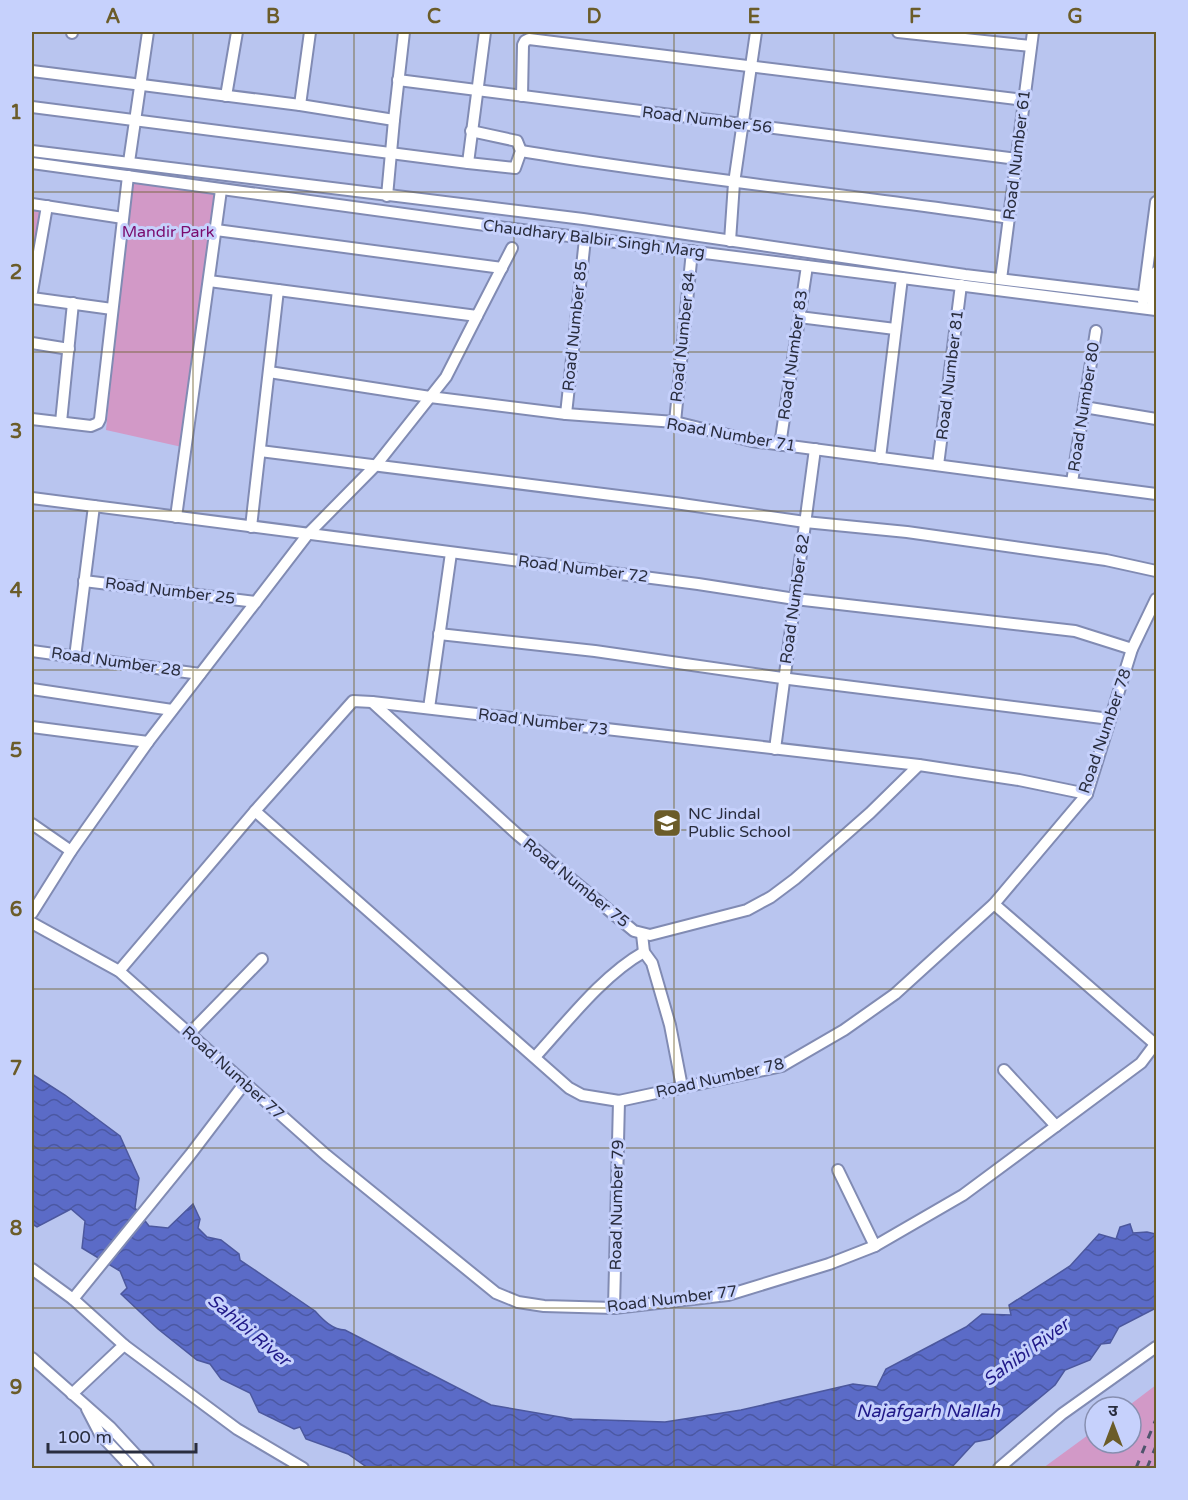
<svg xmlns="http://www.w3.org/2000/svg" width="1188" height="1500" font-family="'Varela Round','Noto Sans Devanagari',sans-serif">
<style>
.park{fill:#d299c7}
.water{fill:url(#water-waves);stroke:#4c589e;stroke-width:1.5}
.lines{fill:none;stroke-linecap:round;stroke-linejoin:round}
.minor-casing{stroke:#818bb3;stroke-width:14}
.minor{stroke:#fff;stroke-width:10}
.rail{stroke:#4e546c;stroke-width:3;stroke-dasharray:8 8;stroke-linecap:butt}
.grid{fill:none;stroke:#6b5c29;stroke-width:1.5;stroke-opacity:0.55}
.labels{text-anchor:middle;dominant-baseline:central;stroke-width:6;stroke-linejoin:round;paint-order:stroke}
.street-label{font-size:16px;fill:#292d3e;stroke:#c6d1fc}
.park-label{font-size:16px;fill:#7a0b6e;stroke:#c6d1fc}
.poi-label{font-size:16px;fill:#292d3e;stroke:#c6d1fc;text-anchor:start}
.water-label{font-size:18px;font-style:italic;fill:#201988;stroke:#c6d1fc}
.neatline{fill:none;stroke:#6b5c29;stroke-width:2}
.grid-label{font-size:20px;text-anchor:middle;font-weight:bold;fill:#6b5c29}
</style>
<defs>
<pattern id="water-waves" width="16" height="10" patternUnits="userSpaceOnUse" patternTransform="scale(1.5)"><rect width="16" height="10" fill="#5b6bc7"/><path d="M0 5q4-4 8 0t8 0" fill="none" stroke="#4b58a3"/></pattern>
</defs>
<rect width="100%" height="100%" fill="#b9c5ef"/>
<!-- park -->
<g class="park">
<path d="M130,180L218,192L182,447L106,430Z"/>
<path d="M32,205L47,206L32,292Z"/>
<path d="M1156,1385V1468H1043L1095,1430V1443H1131V1407H1127Z"/>
</g>
<!-- water -->
<path class="water" d="M32,1074L65,1095L120,1136L139,1178L135,1208L149,1226L168,1228L193,1204L200,1219L198,1228L207,1237L221,1240L239,1254L240,1260L315,1311C323,1320 333,1330 345,1330L491,1405L572,1419L665,1422L741,1410L853,1384L877,1387L886,1369L966,1327L982,1314L1011,1315L1009,1305L1070,1266L1099,1234L1116,1239L1120,1227L1130,1224L1133,1233L1147,1232L1156,1234V1308L1119,1327L1110,1343L1101,1344L1090,1360L1065,1370L1055,1385L990,1439L975,1442L951,1468H392L391,1465L381,1468H368L348,1454L306,1439L300,1427L294,1429L259,1412L250,1393L221,1379L210,1364L197,1360L158,1329L121,1294L127,1288L120,1271L82,1248L85,1221L71,1209L37,1227L32,1224Z"/>
<g class="lines">
<!-- minor casing -->
<g class="minor-casing">
<g id="minor">
<path d="M898,32L1031,46"/>
<path d="M72,33V32"/>
<path d="M32,71L300,105L394,120"/>
<path d="M398,80L1017,159"/>
<path d="M226,96L237,32"/>
<path d="M522,96L523,45L525,41L529,39L1024,100"/>
<path d="M300,105L310,32"/>
<path d="M32,107L468,163L515,168L521,151L517,141L471,131"/>
<path d="M32,151L583,219L965,275L1156,298"/>
<path d="M521,151C683,178 847,194 1009,218"/>
<path d="M129,162L148,32"/>
<path d="M32,163L514,229L1156,310"/>
<path d="M468,163L485,32"/>
<path d="M387,196L394,120L404,32"/>
<path d="M32,204L123,218"/>
<path d="M216,230L502,268"/>
<path d="M730,241L734,183L756,32"/>
<path d="M1001,279L1033,32"/>
<path d="M209,281L278,290"/>
<path d="M32,292L47,206"/>
<path d="M32,298L112,309"/>
<path d="M1143,301L1156,202"/>
<path d="M1152,304L1156,272"/>
<path d="M799,317L895,329"/>
<path d="M32,343L69,349"/>
<path d="M269,372L430,397L566,414L675,422L752,441L1156,494"/>
<path d="M1084,407L1156,419"/>
<path d="M566,414L585,239"/>
<path d="M32,419L91,426L98,423L100,419L128,176"/>
<path d="M61,422L73,303"/>
<path d="M675,422L692,251"/>
<path d="M780,445L807,266"/>
<path d="M260,451L675,503L805,522L907,532L1106,560L1156,571"/>
<path d="M880,458L902,278"/>
<path d="M938,465L961,285"/>
<path d="M1072,482L1096,331"/>
<path d="M32,498L698,584L795,599L1075,631L1132,649"/>
<path d="M176,517L221,190"/>
<path d="M251,527L278,290L477,316L512,248"/>
<path d="M84,581L256,602"/>
<path d="M439,634L595,651L789,679L1110,719"/>
<path d="M32,651L200,674"/>
<path d="M75,657L94,506"/>
<path d="M32,689L172,710"/>
<path d="M372,702L518,835L634,931L650,935L747,910L771,897L795,879L870,813L919,765"/>
<path d="M429,708L451,553"/>
<path d="M32,727L148,742"/>
<path d="M775,749L815,449"/>
<path d="M255,811L569,1088L582,1095L619,1101L782,1066L844,1030L895,994L994,904L1087,794L1132,649L1156,599"/>
<path d="M32,824L71,851"/>
<path d="M994,904L1155,1044"/>
<path d="M32,913L71,851L148,742L308,534L377,464L446,377L477,316"/>
<path d="M32,923L119,971L326,1155L496,1293L518,1302L544,1306L614,1308L728,1295L829,1264L875,1246L963,1195L1141,1063L1156,1043"/>
<path d="M642,934L644,952L652,963L670,1025L682,1087"/>
<path d="M119,971L255,811L353,701L372,702L919,765L1019,780L1087,794"/>
<path d="M189,1034L262,959"/>
<path d="M535,1057C567,1022 603,975 644,952"/>
<path d="M1004,1070L1056,1126"/>
<path d="M838,1170L875,1246"/>
<path d="M32,1269L73,1299L124,1345L72,1394"/>
<path d="M73,1299L190,1155L244,1084"/>
<path d="M614,1308L619,1101"/>
<path d="M124,1345L237,1429L303,1468"/>
<path d="M32,1358L110,1427L148,1468"/>
<path d="M87,1409L100,1434L132,1468"/>
<path d="M999,1468L1062,1414L1156,1347"/>
</g>
</g>
<!-- minor -->
<use href="#minor" class="minor"/>
<!-- rail -->
<g class="rail">
<path d="M1136,1468L1156,1419"/>
<path d="M1147,1468L1156,1446"/>
</g>
</g>
<!-- grid -->
<path class="grid" d="M193,32V1468M354,32V1468M514,32V1468M674,32V1468M834,32V1468M995,32V1468M32,192H1156M32,352H1156M32,511H1156M32,670H1156M32,830H1156M32,989H1156M32,1148H1156M32,1308H1156"/>
<!-- icons -->
<defs>
<g id="school-square" transform="scale(1.5)"><rect x="-9" y="-9" width="18" height="18" rx="4" fill="#6b5c29" stroke="#c6d1fc"/><path d="M0-5L7-2L0 1L-7-2ZM-4 1L0 2.5L4 1V4Q0 6-4 4Z" fill="#fff"/></g>
</defs>
<g fill-rule="evenodd">
<use href="#school-square" x="667" y="823"/>
</g>
<g class="labels">
<!-- street labels -->
<g class="street-label">
<text transform="translate(707 120) rotate(7)">Road Number 56</text>
<text transform="translate(1017 155) rotate(-83)">Road Number 61</text>
<text transform="translate(594 239) rotate(7)">Chaudhary Balbir Singh Marg</text>
<text transform="translate(575 326) rotate(-84)">Road Number 85</text>
<text transform="translate(683 337) rotate(-84)">Road Number 84</text>
<text transform="translate(793 355) rotate(-82)">Road Number 83</text>
<text transform="translate(950 375) rotate(-83)">Road Number 81</text>
<text transform="translate(1084 407) rotate(-81)">Road Number 80</text>
<text transform="translate(731 435) rotate(10)">Road Number 71</text>
<text transform="translate(583 569) rotate(7)">Road Number 72</text>
<text transform="translate(170 591) rotate(7)">Road Number 25</text>
<text transform="translate(795 599) rotate(-82)">Road Number 82</text>
<text transform="translate(116 662) rotate(8)">Road Number 28</text>
<text transform="translate(543 722) rotate(7)">Road Number 73</text>
<text transform="translate(1105 731) rotate(-71)">Road Number 78</text>
<text transform="translate(576 883) rotate(39)">Road Number 75</text>
<text transform="translate(233 1073) rotate(42)">Road Number 77</text>
<text transform="translate(720 1078) rotate(-13)">Road Number 78</text>
<text transform="translate(617 1205) rotate(-89)">Road Number 79</text>
<text transform="translate(672 1299) rotate(-7)">Road Number 77</text>
</g>
<!-- park labels -->
<g class="park-label">
<text x="168" y="232">Mandir Park</text>
</g>
<!-- poi labels -->
<g class="poi-label">
<text x="688" y="814">NC Jindal<tspan x="688" dy="18">Public School</tspan></text>
</g>
<!-- water labels -->
<g class="water-label">
<text transform="translate(249 1330) rotate(40)">Sahibi River</text>
<text transform="translate(1026 1352) rotate(-36)">Sahibi River</text>
<text x="928" y="1411">Najafgarh Nallah</text>
</g>
</g>
<!-- border -->
<rect width="1188" height="1500" fill="none" stroke="#c6d1fc" stroke-width="66"/>
<!-- north arrow -->
<g transform="translate(1113 1425)"><circle r="28" fill="#c6d1fc" stroke="#878fb0" stroke-width="1.5"/>
<path d="M0-4.5L10 22L0 15L-10 22Z" fill="#6b5c29"/>
<text y="-9" font-size="16" font-weight="bold" text-anchor="middle" fill="#292d3e">उ</text>
</g>
<!-- scale -->
<path d="M48 1443v9h148v-9" fill="none" stroke="#292d3e" stroke-width="3"/>
<text x="57" y="1443" font-size="18" fill="#292d3e" stroke="#c6d1fc" stroke-width="4.5" paint-order="stroke">100 m</text>
<rect x="33" y="33" width="1122" height="1434" class="neatline"/>
<g class="grid-label">
<text x="113" y="23">A</text>
<text x="273" y="23">B</text>
<text x="434" y="23">C</text>
<text x="594" y="23">D</text>
<text x="754" y="23">E</text>
<text x="915" y="23">F</text>
<text x="1075" y="23">G</text>
<text x="16" y="119">1</text>
<text x="16" y="279">2</text>
<text x="16" y="438">3</text>
<text x="16" y="597">4</text>
<text x="16" y="757">5</text>
<text x="16" y="916">6</text>
<text x="16" y="1075">7</text>
<text x="16" y="1235">8</text>
<text x="16" y="1394">9</text>
</g>
</svg>
